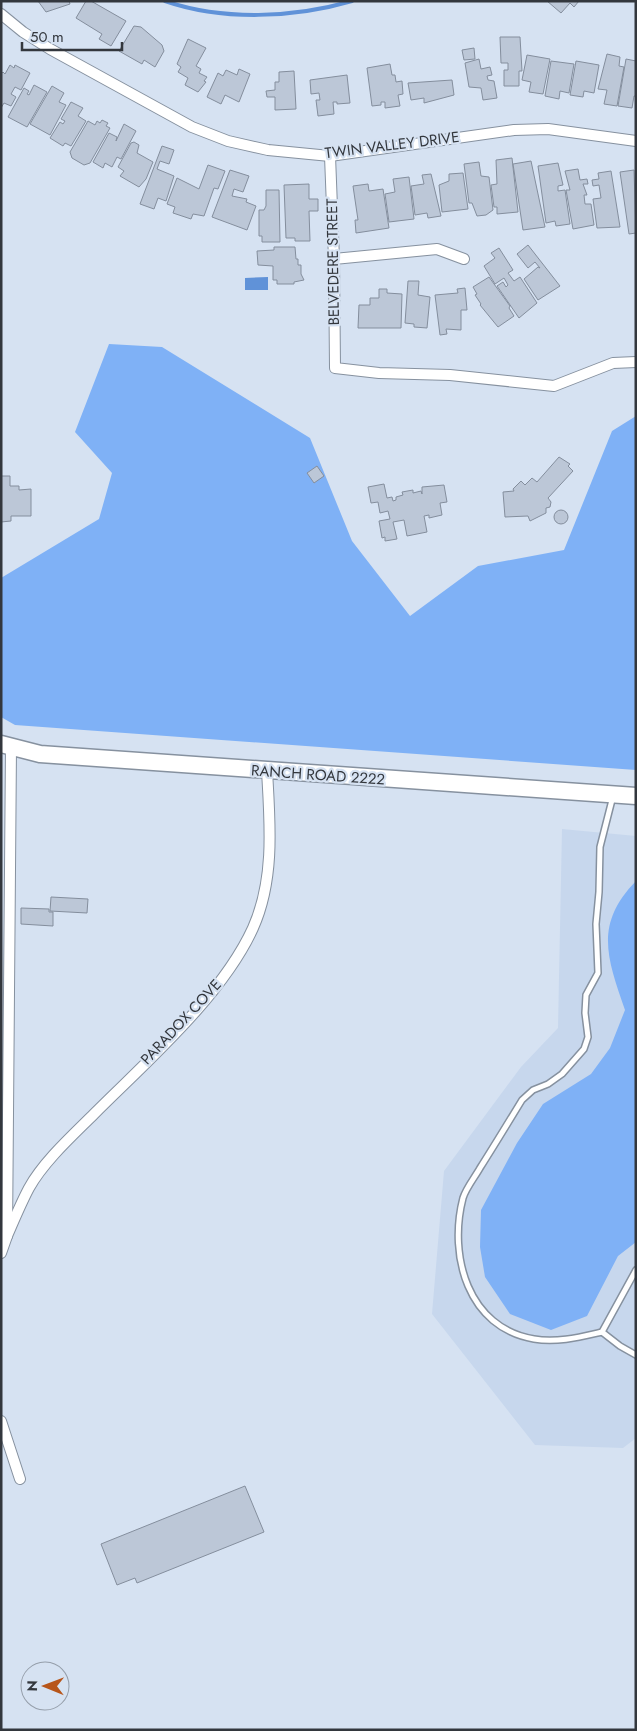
<svg xmlns="http://www.w3.org/2000/svg" width="637" height="1731" font-family="Jost,sans-serif">
<style>
.built{fill:#c7d7ed}
.green{fill:#7fb1f6}
.water{fill:#6092d8}
.lines{fill:none;stroke-linecap:round;stroke-linejoin:round}
.stream{stroke:#6092d8;stroke-width:4}
.building{fill:#bcc7d7;stroke:#848e9d}
.lane-casing{stroke:#86919f;stroke-width:8}
.street-casing{stroke:#86919f;stroke-width:12}
.primary-casing{stroke:#86919f;stroke-width:19}
.lane{stroke:#fff;stroke-width:5}
.street{stroke:#fff;stroke-width:10}
.primary{stroke:#fff;stroke-width:16}
.labels{text-anchor:middle;dominant-baseline:central;stroke-width:4.5;stroke-linejoin:round;paint-order:stroke}
.street-label{font-size:15px;fill:#33373d;stroke:#d6e2f2}
</style>
<rect width="100%" height="100%" fill="#d6e2f2"/>
<!-- built -->
<path class="built" d="M562,829L636,836V1438L623,1448L535,1445L432,1314L444,1171L521,1067L558,1028Z"/>
<!-- green -->
<g class="green">
<path d="M109,344L162,347L310,438L352,541L410,616L478,566L564,550L612,431L636,416V770L15,725L1,717V578L99,519L112,473L75,432Z"/>
<path d="M636,881V1242L618,1256L587,1316L551,1330L510,1314L485,1277L480,1247L481,1210L517,1143L543,1104L591,1074L610,1048L625,1010C607,958 594,924 636,881Z"/>
</g>
<!-- water -->
<path class="water" d="M268,277V290H245V278Z"/>
<g class="lines">
<!-- stream -->
<path class="stream" d="M165,1C223,21 294,18 352,1"/>
</g>
<!-- building -->
<g class="building">
<path d="M38,1H69L70,4L46,12Z"/>
<path d="M86,1H91L126,21L111,46L99,39L102,34L76,18Z"/>
<path d="M547,1H579L574,7L570,3L561,13Z"/>
<path d="M134,26L141,27L162,45L164,51L155,67L144,60L142,64L119,51Z"/>
<path d="M500,37H520L522,71H519V86H504V70H508V63H501Z"/>
<path d="M188,39L206,48L196,66L201,69L199,73L207,77L204,81L206,82L198,92L185,85L188,78L178,72L181,67L177,64Z"/>
<path d="M474,48L475,59L464,60L462,50Z"/>
<path d="M607,54L620,57L619,66L624,67L617,106L604,104L607,90L598,89Z"/>
<path d="M527,55L550,59L543,94L529,92L531,82L522,80Z"/>
<path d="M479,59L481,69L490,67L492,75L487,76L488,80L494,81L497,98L483,100L481,88L469,87L465,63Z"/>
<path d="M626,59L636,61V96H634L632,108L618,106Z"/>
<path d="M551,61L574,64L569,93L560,91L559,99L545,96Z"/>
<path d="M576,61L599,65L594,93L584,91L583,97L570,95Z"/>
<path d="M390,64L392,75H395L396,82L402,81L403,94L398,95L400,106L385,108V102H381V105L372,106L367,68Z"/>
<path d="M10,65L14,68L15,65L30,73L21,90L15,87L11,94L16,97L11,106L4,103L1,108V74L3,72L5,74Z"/>
<path d="M239,69L250,74L239,102L225,95L221,104L207,97L218,73L223,76L226,70L237,75Z"/>
<path d="M294,71L296,109L275,110V97H267L266,91L275,90V82H279V72Z"/>
<path d="M347,75L350,103L337,104V102H333L334,114L318,116L316,100H320L319,93L311,94L310,80Z"/>
<path d="M452,80L454,95L424,103V98L411,100L408,83Z"/>
<path d="M34,85L47,92L27,127L8,117L24,88L29,91L27,94L29,95Z"/>
<path d="M52,86L64,93L59,102L66,105L50,135L30,124Z"/>
<path d="M71,102L83,108L78,116L86,121L71,146L65,143L63,146L50,138L60,122L63,124L65,121L61,119Z"/>
<path d="M102,120L108,123L106,126L110,128L90,163L84,165L72,158L70,152L88,121L95,125L97,121L100,123Z"/>
<path d="M124,124L136,131L121,159L117,157L112,167L105,163L103,168L93,162L109,133L117,137L116,141Z"/>
<path d="M134,142L139,145L137,153L153,162L146,179L139,187L120,176L124,171L118,167L131,143Z"/>
<path d="M162,146L174,150L169,164L160,161L157,169L174,176L166,201L158,198L154,209L140,204Z"/>
<path d="M512,158L518,212L497,214V207H494L491,185L497,184L496,160Z"/>
<path d="M531,161L545,227L523,230L513,164Z"/>
<path d="M479,162L481,176L489,177L493,210L486,215L477,216L472,203H469L464,164Z"/>
<path d="M558,163L563,185L558,186V191L565,190L570,224L556,226L555,221L546,223L538,166Z"/>
<path d="M208,165L225,171L218,189L214,188L204,216L193,214L191,219L173,213L175,207L167,204L177,178L199,189Z"/>
<path d="M578,169L580,180L587,179L588,184H583L587,195H584L585,204H591L594,225L573,229L566,190H570L565,171Z"/>
<path d="M230,170L249,176L243,192L234,189L232,196L247,199L246,202L256,206L247,230L212,217Z"/>
<path d="M634,170L636,233L629,234L620,172Z"/>
<path d="M611,171L620,227L597,228L593,199L601,198L599,185L593,186L592,180L599,179L598,173Z"/>
<path d="M463,173L468,209L442,212L439,185L449,181V174Z"/>
<path d="M431,174L441,216L428,218L427,213L415,215L411,186L424,184L422,175Z"/>
<path d="M409,177L414,219L389,222L385,194L395,192L393,179Z"/>
<path d="M309,184V199H318V211H309L310,241H295V238H286L284,185Z"/>
<path d="M368,184L369,191L383,189L389,228L356,233L355,220H358L353,186Z"/>
<path d="M266,190H279L280,242H262V236H259V210H264L266,206Z"/>
<path d="M528,245L560,286L538,300L524,279L538,267L540,268L535,262L528,268L517,254Z"/>
<path d="M274,247H295L296,259H298V265H301V274L304,280L294,282V284H277V280H273V266L258,265L257,251L274,250Z"/>
<path d="M499,248L513,270L508,273L514,281L520,277L537,303L519,318L497,286L503,282L506,287L508,285L504,278L495,284L484,266L495,258L491,253Z"/>
<path d="M489,277L510,306L509,308L514,316L498,327L480,305L481,304L475,295L477,294L473,287Z"/>
<path d="M408,281H419L418,295L430,297L427,328L414,327V324L405,323Z"/>
<path d="M465,288L467,310H461V330L446,329L447,334L440,335L435,295L458,293L457,289Z"/>
<path d="M379,289H387V293L402,294L401,328H358L359,305H370V298H379Z"/>
<path d="M559,457L570,464L568,466L573,471L548,498L551,502L550,507L546,508V513L530,521L528,516L505,517L503,492L514,491L513,489L521,481L525,485L532,478L537,482Z"/>
<path d="M317,466L324,476L314,483L307,473Z"/>
<path d="M1,476H10V486H19V490L31,489V516H11V521L1,522Z"/>
<path d="M384,484L387,498L392,497L393,501L396,500V497L403,495L402,492L413,490V493L421,491L422,494V487L444,485L447,502L440,503L442,515L429,518V515L424,516L427,532L407,536L404,520L393,522L397,539L385,541V537L382,538L379,521L390,519L388,511L380,513L378,502L371,503L368,487Z"/>
<circle cx="561" cy="517" r="7"/>
<path d="M51,897L88,899L87,913L50,911Z"/>
<path d="M21,908L49,909V912H53V926L21,924Z"/>
<path d="M245,1486L264,1532L137,1583L135,1578L117,1585L101,1544Z"/>
</g>
<g class="lines">
<!-- lane casing -->
<g class="lane-casing">
<g id="lane">
<path d="M613,796L600,847L599,892L596,924L598,973L586,995L585,1013L588,1037L584,1049L562,1074L548,1084L533,1090L522,1100C508,1123 494,1146 480,1168C475,1177 466,1188 463,1198C448,1256 468,1328 534,1339C557,1343 580,1337 602,1332L636,1270"/>
<path d="M602,1332L620,1346L636,1355"/>
</g>
</g>
<!-- street casing -->
<g class="street-casing">
<g id="street">
<path d="M1,14L23,32L50,49L192,127L228,141L268,150L330,156L514,130L548,129L636,141"/>
<path d="M330,156L334,259L335,368L379,373L450,375L554,386L613,363L636,362"/>
<path d="M334,259L437,249L464,259"/>
<path d="M7,1236C14,1220 21,1203 29,1188C44,1161 73,1135 94,1114C147,1061 222,996 253,928C275,879 270,823 267,771"/>
<path d="M1,1253L7,1236L11,747"/>
<path d="M1,1421L20,1479"/>
</g>
</g>
<!-- primary casing -->
<g class="primary-casing">
<path id="primary" d="M1,744L40,754L636,796"/>
</g>
<!-- lane -->
<use href="#lane" class="lane"/>
<!-- street -->
<use href="#street" class="street"/>
<!-- primary -->
<use href="#primary" class="primary"/>
</g>
<g class="labels">
<!-- street labels -->
<g class="street-label">
<text transform="translate(392 145) rotate(-7)">TWIN VALLEY DRIVE</text>
<text transform="translate(333 262) rotate(-91)">BELVEDERE STREET</text>
<text transform="translate(318 775) rotate(4)">RANCH ROAD 2222</text>
<text transform="translate(181 1022) rotate(-47)">PARADOX COVE</text>
</g>
</g>
<!-- border -->
<rect width="637" height="1731" fill="none" stroke="#33373d" stroke-width="5"/>
<!-- north arrow -->
<g transform="translate(45 1686) rotate(271)"><circle r="24" fill="#d6e2f2" stroke="#959eaa"/>
<path d="M0-4L9 19L0 12L-9 19Z" fill="#b7551a"/>
<text y="-8" font-size="14" font-weight="bold" text-anchor="middle" fill="#33373d">N</text>
</g>
<!-- scale -->
<path d="M22 42v8h100v-8" fill="none" stroke="#33373d" stroke-width="2.5"/>
<text x="30" y="42" font-size="15" fill="#33373d" stroke="#d6e2f2" stroke-width="4" paint-order="stroke">50 m</text>
</svg>
